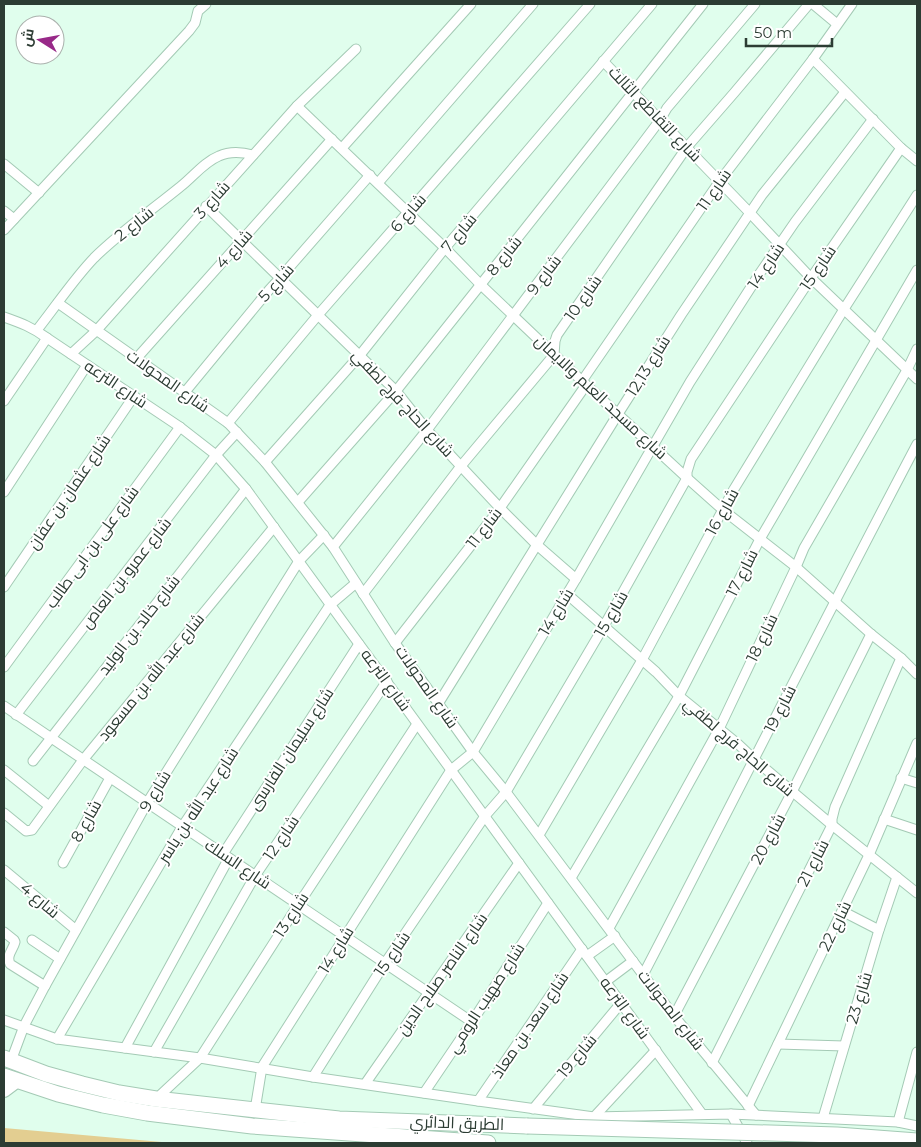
<svg xmlns="http://www.w3.org/2000/svg" width="921" height="1147" font-family="Montserrat,Cairo,sans-serif">
<style>
.green{fill:#e3ce91}
.lines{fill:none;stroke-linecap:round;stroke-linejoin:round}
.street-casing{stroke:#a4cab5;stroke-width:11}
.secondary-casing{stroke:#a4cab5;stroke-width:16}
.primary-casing{stroke:#a4cab5;stroke-width:17}
.street{stroke:#fff;stroke-width:9}
.secondary{stroke:#fff;stroke-width:14}
.primary{stroke:#fff;stroke-width:15}
.primary-bridge-casing{stroke:#a4cab5;stroke-width:17;stroke-linecap:butt}
.primary-bridge{stroke:#fff;stroke-width:15}
.labels{text-anchor:middle;dominant-baseline:central;stroke-width:4;stroke-linejoin:round;paint-order:stroke}
.street-label{font-size:16px;fill:#2c3c33;stroke:#fff}
</style>
<rect width="100%" height="100%" fill="#e0feed"/>
<!-- green -->
<path class="green" d="M4,1128L173,1143H4Z"/>
<g class="lines">
<!-- street casing -->
<g class="street-casing">
<g id="street">
<path d="M813,4L837,24"/>
<path d="M813,59L901,148L917,161"/>
<path d="M603,61L750,213L811,278L917,379"/>
<path d="M297,106L445,248L480,284L582,381L687,478L723,510L796,567L871,634L901,658L917,674"/>
<path d="M342,148L471,4"/>
<path d="M4,164L39,193"/>
<path d="M378,183L533,4"/>
<path d="M206,206L396,391L427,430L500,508L537,545L576,579"/>
<path d="M4,211L14,219"/>
<path d="M4,230L189,31L195,23L198,11L206,4"/>
<path d="M58,303L228,423L265,462L333,547L395,643L473,752L506,792L674,1016L756,1115"/>
<path d="M4,317C21,323 32,327 47,338L180,427L216,455L246,489L702,1114"/>
<path d="M37,330C56,306 73,280 94,258C119,233 153,209 180,187C193,177 204,162 219,156C230,151 242,152 253,155"/>
<path d="M71,354L96,331L297,106L356,49"/>
<path d="M136,359L332,139"/>
<path d="M582,381L719,182L813,59L852,4"/>
<path d="M185,392L269,290L280,278L370,175"/>
<path d="M4,401L47,338"/>
<path d="M228,423L318,315L590,4"/>
<path d="M265,462L360,355L445,248L652,4"/>
<path d="M4,492L87,365"/>
<path d="M298,502L396,391L501,259L703,4"/>
<path d="M333,547L427,430L660,120L667,108L755,4"/>
<path d="M4,587L134,396"/>
<path d="M363,594L461,466L554,355L555,341L557,335L687,147L734,93L809,4"/>
<path d="M567,594L656,672L679,696L738,744L755,760L832,825L917,893"/>
<path d="M395,643L500,508L586,385"/>
<path d="M4,667L180,427"/>
<path d="M438,704L618,414L681,315L762,195L845,92"/>
<path d="M4,706L472,1022"/>
<path d="M16,715L216,455L237,432"/>
<path d="M33,761L246,489"/>
<path d="M4,770L49,806"/>
<path d="M901,778L917,783"/>
<path d="M4,813L26,831L32,830L83,760L274,527"/>
<path d="M884,819L917,830"/>
<path d="M539,835L642,660L734,489L844,309L917,195"/>
<path d="M223,854L359,644"/>
<path d="M63,863L110,778"/>
<path d="M4,870L76,930"/>
<path d="M571,878L679,696L760,539L917,270"/>
<path d="M842,911L879,930"/>
<path d="M609,928L719,729L796,567L804,548L907,370L917,349"/>
<path d="M4,932L14,940L15,942C13,950 6,955 10,964L45,986"/>
<path d="M32,940L60,959"/>
<path d="M587,956L615,936"/>
<path d="M643,975C735,798 824,620 917,444"/>
<path d="M605,982L633,961"/>
<path d="M674,1016L792,792L871,634"/>
<path d="M4,1020L57,1039L200,1058L313,1077L478,1101L594,1117L731,1114L898,1122L917,1126"/>
<path d="M57,1039L182,827L330,605L356,583"/>
<path d="M778,1044L844,1046"/>
<path d="M125,1048L229,858"/>
<path d="M154,1052L255,876L387,681"/>
<path d="M11,1061L24,1026L45,986L147,803L299,561L324,535"/>
<path d="M712,1063L832,825V819L835,807L901,658"/>
<path d="M313,1077L385,963L485,816L506,792L604,626L687,478V472L691,459L811,278L901,148"/>
<path d="M365,1084L519,863"/>
<path d="M424,1093L472,1022L548,903"/>
<path d="M156,1099L200,1058L298,905L417,724"/>
<path d="M478,1101L582,949"/>
<path d="M748,1106L869,855L917,743"/>
<path d="M533,1109L621,1003"/>
<path d="M255,1110L262,1067L451,770L473,752L576,579L690,382L760,273L795,222L873,119"/>
<path d="M731,1114L747,1143"/>
<path d="M594,1117L656,1050"/>
<path d="M823,1118L879,930L897,877"/>
<path d="M898,1122L917,1052"/>
</g>
</g>
<!-- secondary casing -->
<g class="secondary-casing">
<path id="secondary" d="M4,1090L16,1081"/>
</g>
<!-- primary casing -->
<g class="primary-casing">
<g id="primary">
<path d="M4,1058L46,1074L82,1084L119,1093L156,1099L339,1119L527,1126"/>
<path d="M4,1076L58,1094L103,1105L147,1113L252,1126L488,1143"/>
</g>
</g>
<!-- street -->
<use href="#street" class="street"/>
<!-- secondary -->
<use href="#secondary" class="secondary"/>
<!-- primary -->
<use href="#primary" class="primary"/>
<!-- primary-bridge casing -->
<g class="primary-bridge-casing">
<path id="primary-bridge" d="M527,1126L837,1135L917,1141"/>
</g>
<!-- primary-bridge -->
<use href="#primary-bridge" class="primary-bridge"/>
</g>
<g class="labels">
<!-- street labels -->
<g class="street-label">
<text transform="translate(655 114) rotate(46)">شارع التقاطع الثالث</text>
<text transform="translate(714 190) rotate(-55)">شارع 11</text>
<text transform="translate(212 200) rotate(-48)">شارع 3</text>
<text transform="translate(408 213) rotate(-49)">شارع 6</text>
<text transform="translate(134 224) rotate(-39)">شارع 2</text>
<text transform="translate(459 233) rotate(-50)">شارع 7</text>
<text transform="translate(234 249) rotate(-48)">شارع 4</text>
<text transform="translate(504 256) rotate(-51)">شارع 8</text>
<text transform="translate(766 266) rotate(-56)">شارع 14</text>
<text transform="translate(818 268) rotate(-56)">شارع 15</text>
<text transform="translate(544 275) rotate(-53)">شارع 9</text>
<text transform="translate(276 283) rotate(-48)">شارع 5</text>
<text transform="translate(583 298) rotate(-55)">شارع 10</text>
<text transform="translate(648 366) rotate(-58)">شارع 12,13</text>
<text transform="translate(168 381) rotate(35)">شارع المحولات</text>
<text transform="translate(116 384) rotate(34)">شارع الترعه</text>
<text transform="translate(601 397) rotate(43)">شارع مسجد العلم والايمان</text>
<text transform="translate(403 403) rotate(47)">شارع الحاج فرج لطفي</text>
<text transform="translate(69 492) rotate(-56)">شارع عثمان بن عفان</text>
<text transform="translate(722 512) rotate(-61)">شارع 16</text>
<text transform="translate(484 528) rotate(-52)">شارع 11</text>
<text transform="translate(92 547) rotate(-54)">شارع على بن ابى طالب</text>
<text transform="translate(126 573) rotate(-52)">شارع عمرو بن العاص</text>
<text transform="translate(742 573) rotate(-63)">شارع 17</text>
<text transform="translate(556 612) rotate(-59)">شارع 14</text>
<text transform="translate(611 614) rotate(-60)">شارع 15</text>
<text transform="translate(139 625) rotate(-52)">شارع خالد بن الوليد</text>
<text transform="translate(762 638) rotate(-64)">شارع 18</text>
<text transform="translate(151 677) rotate(-51)">شارع عبد الله بن مسعود</text>
<text transform="translate(386 680) rotate(54)">شارع الترعه</text>
<text transform="translate(427 687) rotate(55)">شارع المحولات</text>
<text transform="translate(780 709) rotate(-63)">شارع 19</text>
<text transform="translate(739 747) rotate(41)">شارع الحاج فرج لطفي</text>
<text transform="translate(291 749) rotate(-57)">شارع سليمان الفارسى</text>
<text transform="translate(155 791) rotate(-59)">شارع 9</text>
<text transform="translate(198 805) rotate(-57)">شارع عبد الله بن ياسر</text>
<text transform="translate(86 821) rotate(-61)">شارع 8</text>
<text transform="translate(281 838) rotate(-56)">شارع 12</text>
<text transform="translate(768 839) rotate(-62)">شارع 20</text>
<text transform="translate(813 863) rotate(-63)">شارع 21</text>
<text transform="translate(238 864) rotate(34)">شارع السلك</text>
<text transform="translate(40 900) rotate(40)">شارع 4</text>
<text transform="translate(291 915) rotate(-57)">شارع 13</text>
<text transform="translate(835 926) rotate(-64)">شارع 22</text>
<text transform="translate(336 950) rotate(-58)">شارع 14</text>
<text transform="translate(392 954) rotate(-56)">شارع 15</text>
<text transform="translate(442 974) rotate(-55)">شارع الناصر صلاح الدين</text>
<text transform="translate(486 998) rotate(-57)">شارع صهيب الرومي</text>
<text transform="translate(859 998) rotate(-73)">شارع 23</text>
<text transform="translate(625 1008) rotate(54)">شارع الترعه</text>
<text transform="translate(671 1010) rotate(52)">شارع المحولات</text>
<text transform="translate(530 1025) rotate(-56)">شارع سعد بن معاذ</text>
<text transform="translate(577 1056) rotate(-50)">شارع 19</text>
<text transform="translate(457 1123) rotate(2)">الطريق الدائري</text>
</g>
</g>
<!-- border -->
<rect width="921" height="1147" fill="none" stroke="#2c3c33" stroke-width="10"/>
<!-- north arrow -->
<g transform="translate(40 40) rotate(281)"><circle r="24" fill="#ffffff" stroke="#abb1ad"/>
<path d="M0-4L9 19L0 12L-9 19Z" fill="#982988"/>
<text y="-8" font-size="14" font-weight="bold" text-anchor="middle" fill="#2c3c33">ش</text>
</g>
<!-- scale -->
<path d="M746 38v8h86v-8" fill="none" stroke="#2c3c33" stroke-width="2.5"/>
<text x="754" y="38" font-size="15" fill="#2c3c33" stroke="#ffffff" stroke-width="4" paint-order="stroke">50 m</text>
</svg>
